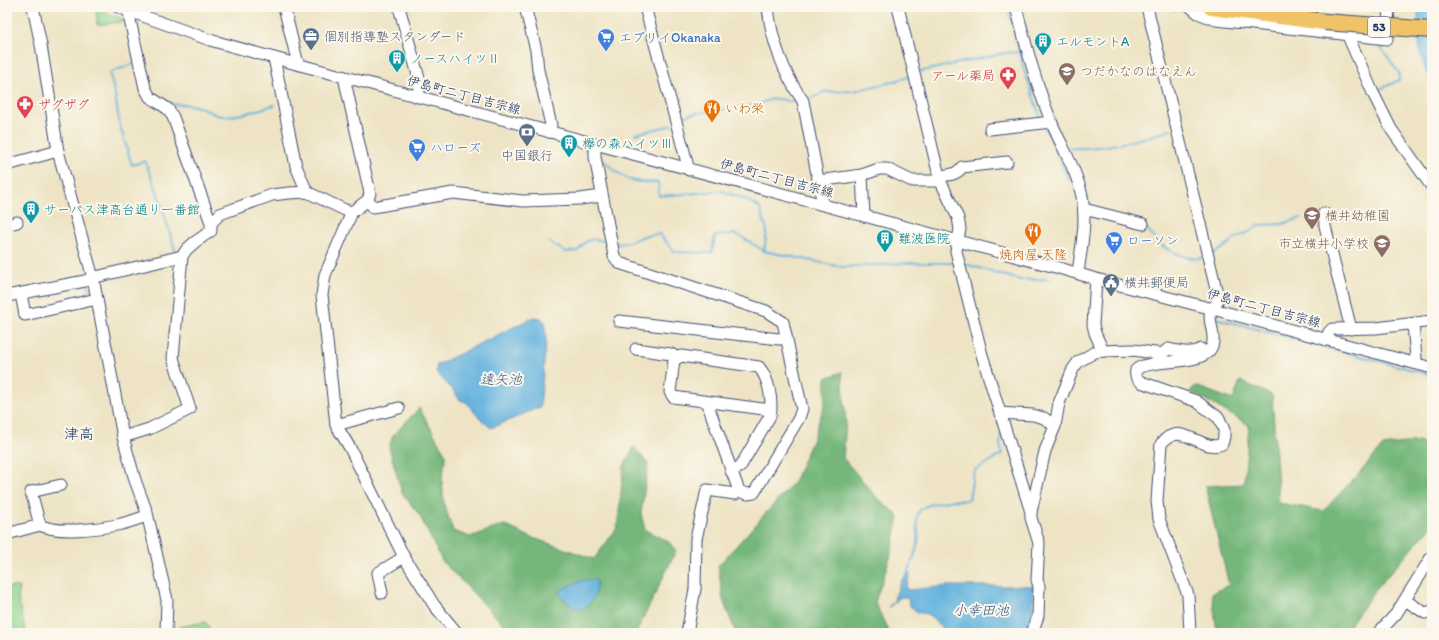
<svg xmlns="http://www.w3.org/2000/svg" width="1439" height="640" font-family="Itim,'Klee One',sans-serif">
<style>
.green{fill:#90d690;stroke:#568277}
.forest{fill:#74b77a;stroke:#48736c}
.water{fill:#64b3de;stroke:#40719e}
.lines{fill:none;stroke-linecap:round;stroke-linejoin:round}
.stream{stroke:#64b3de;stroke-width:2}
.river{stroke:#64b3de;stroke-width:13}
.minor-casing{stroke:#3b4a6d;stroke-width:13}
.highway-casing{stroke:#3b4a6d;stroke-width:18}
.minor{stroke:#fff;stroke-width:11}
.highway{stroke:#f1c369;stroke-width:16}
.highway-bridge-casing{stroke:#3b4a6d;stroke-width:18;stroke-linecap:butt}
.highway-bridge{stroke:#f1c369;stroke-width:16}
.labels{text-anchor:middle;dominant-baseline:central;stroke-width:4;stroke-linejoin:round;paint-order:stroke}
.shield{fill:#fbf7ec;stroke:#5e6b89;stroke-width:1}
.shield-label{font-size:12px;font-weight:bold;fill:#1b2f5e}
.service-label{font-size:13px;fill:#4e5e75;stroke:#fbf7ec;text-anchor:start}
.shop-label{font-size:13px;fill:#366cbe;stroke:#fbf7ec;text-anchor:start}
.culture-label{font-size:13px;fill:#0d838f;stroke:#fbf7ec;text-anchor:start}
.education-label{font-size:13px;fill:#785e54;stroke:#fbf7ec;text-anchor:start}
.health-label{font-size:13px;fill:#be3a42;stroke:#fbf7ec;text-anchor:end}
.street-label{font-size:13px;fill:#1b2f5e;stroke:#fbf7ec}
.food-label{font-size:13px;fill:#c56008;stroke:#fbf7ec;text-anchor:start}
.water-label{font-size:14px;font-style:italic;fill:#315784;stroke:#fbf7ec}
.quarter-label{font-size:15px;fill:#1b2f5e;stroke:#fbf7ec}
</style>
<rect width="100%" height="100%" fill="#fbf7ec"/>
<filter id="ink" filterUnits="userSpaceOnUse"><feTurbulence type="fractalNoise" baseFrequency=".025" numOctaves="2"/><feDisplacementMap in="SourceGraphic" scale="8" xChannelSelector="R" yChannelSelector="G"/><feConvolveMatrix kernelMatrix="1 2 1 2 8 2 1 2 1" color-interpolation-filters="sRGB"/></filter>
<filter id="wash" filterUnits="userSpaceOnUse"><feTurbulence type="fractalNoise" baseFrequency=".012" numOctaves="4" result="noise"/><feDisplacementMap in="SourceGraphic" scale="16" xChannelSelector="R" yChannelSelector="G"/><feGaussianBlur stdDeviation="0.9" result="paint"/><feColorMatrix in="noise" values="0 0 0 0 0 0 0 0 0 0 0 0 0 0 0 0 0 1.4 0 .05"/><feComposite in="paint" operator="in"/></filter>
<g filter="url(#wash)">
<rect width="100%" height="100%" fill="#eee4c5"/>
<!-- green -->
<g class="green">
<path d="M1163,7H1185L1190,10L1189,12L1165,9Z"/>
<path d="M96,9L128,21L97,25Z"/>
<path d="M7,587H20L18,599L26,633H7Z"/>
<path d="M205,622L209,627L210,633H180L179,627Z"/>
</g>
<!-- forest -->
<g class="forest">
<path d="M842,372L846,422L843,458L878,499L899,516L890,558L875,602L889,633H736L723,600L718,566L794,482L812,441L825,403L826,378Z"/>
<path d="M1240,381L1272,395L1279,503L1323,511L1357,476L1383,446L1419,441L1432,447V526L1375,590L1344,633H1217L1212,593L1229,585L1205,486L1244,484L1249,425L1190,391L1196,386L1233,400Z"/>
<path d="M419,408L446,455L442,480L444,504L453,531L470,537L504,525L530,537L594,559L617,528L624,466L634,447L648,464L641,514L645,530L669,542L676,551L636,633H512L442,561L420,516L402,493L389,447L393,436Z"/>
</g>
<!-- water -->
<g class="water">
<path d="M534,317L541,318L545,322L546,341L540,407L491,428L480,419L466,402L460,400L452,389L436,372L437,365Z"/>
<path d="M908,573H910L906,588L909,590L947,586H1033V616L1026,633H948L944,629L943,630L934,619L927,614L917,612L909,605L908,597H901L887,609L895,599L894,598L902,580Z"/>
<path d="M585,580H595L597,581C596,594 594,600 584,609C572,610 566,601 559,593L561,590L573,584Z"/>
</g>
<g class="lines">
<!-- stream -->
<g class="stream">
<path d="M1008,7L1024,70L1041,119"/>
<path d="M136,63L111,72L110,75L115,95L120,126L132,165L145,161L157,191L176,253"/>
<path d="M918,72L1005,53L1019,52"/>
<path d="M423,87L433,95"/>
<path d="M1377,91L1399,80V73L1379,45"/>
<path d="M807,99L817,96L824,92L853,91L892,82L911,76"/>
<path d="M168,104C180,104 191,104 202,108C210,111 213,115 222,116C240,117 258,109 275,105"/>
<path d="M681,121L685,117L690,114L756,105L772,99H780L788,101H799"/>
<path d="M1045,127L1069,180"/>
<path d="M635,134L672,125"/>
<path d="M549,138L550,139L584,148L589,152"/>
<path d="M1068,148C1103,150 1138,140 1171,130"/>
<path d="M600,158C621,176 629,185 658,182L659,196L722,191L749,201L760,208L767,230L764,251"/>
<path d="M316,191L330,195"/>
<path d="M1086,192L1089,204"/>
<path d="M1145,226C1149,231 1153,237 1157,242C1166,250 1194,263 1204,257"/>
<path d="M549,242L566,252L578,251C587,237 592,238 608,242"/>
<path d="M616,244L626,243L644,236L659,234L675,252L712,253L715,236L734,234L740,236L764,251L837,266L845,267L907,263H956"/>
<path d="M1212,254C1222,250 1228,244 1236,238C1244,233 1252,233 1258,225L1282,224L1301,218"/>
<path d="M962,263L1020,280L1048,279"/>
<path d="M88,284L91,297"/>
<path d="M1215,318L1432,375"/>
<path d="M907,575C911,565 916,553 918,542C921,528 908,512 929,505C937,503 945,501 954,500C959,500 964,502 969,499L974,471L1002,454L1000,445L1001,433"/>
</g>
<!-- river -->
<path class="river" d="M1423,7L1425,50L1432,71"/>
</g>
</g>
<g filter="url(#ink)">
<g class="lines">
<!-- minor casing -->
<g class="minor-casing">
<g id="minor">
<path d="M33,7L41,45L58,151L93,278L123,437L135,480L147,513L167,600L166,633"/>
<path d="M118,7L210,40L274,58L1059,268L1096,279L1213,309L1432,368"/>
<path d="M284,7L298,64"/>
<path d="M399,7L420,82L418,97"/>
<path d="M525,7L536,50L538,70L551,125L549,132"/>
<path d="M645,7L689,170"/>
<path d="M768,7C771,40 784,74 803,101L822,200L821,204"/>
<path d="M898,7L940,180L958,218L960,229L956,251L982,355L1031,512"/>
<path d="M1016,7C1026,46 1036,84 1051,121C1061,146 1077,170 1082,197C1087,223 1081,248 1078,273"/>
<path d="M1147,7L1218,297C1218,305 1210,309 1210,316C1210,325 1214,333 1213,341C1211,370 1150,356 1136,370C1135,376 1136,378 1141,382L1196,401L1219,418L1224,430V437L1222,444C1202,454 1182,418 1161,444L1157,501L1159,519L1188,595L1190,633"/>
<path d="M1191,7L1198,13L1216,20L1387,39L1389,7"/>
<path d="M1348,36L1373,93L1391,129L1432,187"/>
<path d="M274,58L296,166L307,192"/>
<path d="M344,77L370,193L368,200L352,212L325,275L322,295L336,425L350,448L404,557L434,605L457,633"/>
<path d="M990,129L1051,122"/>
<path d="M595,144V157L614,256L619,263L766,311L783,322L802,409L799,418L754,493L747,494L739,491L709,408V402"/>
<path d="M7,165L58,151"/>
<path d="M862,175L864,216"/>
<path d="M939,176C948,175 957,175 962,167L1007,162"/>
<path d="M818,181L862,175L879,169H887L912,181H937L940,180"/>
<path d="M368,200L373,207L453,193L523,201L580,199L602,196"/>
<path d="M1084,209L1143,224"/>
<path d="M1324,213L1325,226L1351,329"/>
<path d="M211,223L220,214L272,195L289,193L307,192L345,210L352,212"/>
<path d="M7,225L17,222"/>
<path d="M1096,279L1093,325L1095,333L1103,351"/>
<path d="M21,294L25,315L97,299"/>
<path d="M7,296L85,281L96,277L182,256"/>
<path d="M619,321L779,339L786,338"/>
<path d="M1413,324L1416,358L1415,363"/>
<path d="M1326,340L1329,332L1332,329L1376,328L1432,321"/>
<path d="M636,349L671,354L678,358"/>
<path d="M1000,413L1033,415L1044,418L1055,426"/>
<path d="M336,425L399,408"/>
<path d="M123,437L149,429L190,409L173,358L182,256L187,249L195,242L211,231V223L173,117L168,109L150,97L145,88L130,20L129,7"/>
<path d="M731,471L740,467L770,416C773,401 769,379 759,367L681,356L674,360L670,392L673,397L771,410"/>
<path d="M40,525L31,492L61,485"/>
<path d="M7,534L40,525C57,534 98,529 117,525C127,523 137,519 147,516"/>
<path d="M382,593L378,573L404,557"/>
<path d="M1405,600L1425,613L1432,611"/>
<path d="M687,633L695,589L696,539L707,490L735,494L739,491"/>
<path d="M1032,633L1038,616L1039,586L1037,580L1039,543L1031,518V512L1045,451L1055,426L1059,403L1073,369L1078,362L1095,352L1103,351L1133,350L1162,354L1168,349C1179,351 1191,355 1201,349"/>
<path d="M1378,633L1396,614L1432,556"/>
</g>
</g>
<!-- highway casing -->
<g class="highway-casing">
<path id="highway" d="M1211,7L1325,22"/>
</g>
<!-- minor -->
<use href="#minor" class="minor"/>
<!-- highway -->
<use href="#highway" class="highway"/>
<!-- highway-bridge casing -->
<g class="highway-bridge-casing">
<path id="highway-bridge" d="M1325,22L1432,30"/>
</g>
<!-- highway-bridge -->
<use href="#highway-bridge" class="highway-bridge"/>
</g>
</g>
<!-- icons -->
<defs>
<g id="office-pin" transform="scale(0.9)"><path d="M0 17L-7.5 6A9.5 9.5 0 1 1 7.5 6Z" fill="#5c6f8a" stroke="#fbf7ec"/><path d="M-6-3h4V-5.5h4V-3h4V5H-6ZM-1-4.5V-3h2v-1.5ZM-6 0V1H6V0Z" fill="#fff"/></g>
<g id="supermarket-pin" transform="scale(0.9)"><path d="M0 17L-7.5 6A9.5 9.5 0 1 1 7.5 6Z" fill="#3f7fe0" stroke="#fbf7ec"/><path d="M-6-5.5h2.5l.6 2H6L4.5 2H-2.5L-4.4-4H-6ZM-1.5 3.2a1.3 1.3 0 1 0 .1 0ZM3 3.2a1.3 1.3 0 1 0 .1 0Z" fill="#fff"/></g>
<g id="building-pin" transform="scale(0.9)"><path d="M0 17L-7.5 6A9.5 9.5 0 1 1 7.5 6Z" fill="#0f9aa8" stroke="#fbf7ec"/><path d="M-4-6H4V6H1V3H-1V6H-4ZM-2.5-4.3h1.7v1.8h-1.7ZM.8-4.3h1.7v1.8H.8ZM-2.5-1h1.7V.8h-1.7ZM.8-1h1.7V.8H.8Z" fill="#fff"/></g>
<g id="school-pin" transform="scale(0.9)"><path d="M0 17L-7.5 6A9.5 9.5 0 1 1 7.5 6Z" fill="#8d6e63" stroke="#fbf7ec"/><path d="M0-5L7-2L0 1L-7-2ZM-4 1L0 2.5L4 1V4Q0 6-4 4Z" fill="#fff"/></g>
<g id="pharmacy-pin" transform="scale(0.9)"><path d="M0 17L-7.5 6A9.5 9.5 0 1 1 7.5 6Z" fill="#e0444e" stroke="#fbf7ec"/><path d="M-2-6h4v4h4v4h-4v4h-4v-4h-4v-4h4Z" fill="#fff"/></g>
<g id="restaurant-pin" transform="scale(0.9)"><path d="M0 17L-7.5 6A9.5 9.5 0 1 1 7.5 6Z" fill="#e8710a" stroke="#fbf7ec"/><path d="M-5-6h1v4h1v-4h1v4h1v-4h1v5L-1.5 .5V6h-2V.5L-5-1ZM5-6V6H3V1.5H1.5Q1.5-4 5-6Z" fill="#fff"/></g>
<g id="bank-pin" transform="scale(0.9)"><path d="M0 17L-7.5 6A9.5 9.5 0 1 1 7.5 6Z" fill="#5c6f8a" stroke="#fbf7ec"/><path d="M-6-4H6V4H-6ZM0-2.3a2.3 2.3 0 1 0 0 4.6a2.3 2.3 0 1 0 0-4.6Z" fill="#fff"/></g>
<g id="civic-pin" transform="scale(0.9)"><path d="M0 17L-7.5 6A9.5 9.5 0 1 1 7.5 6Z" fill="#5c6f8a" stroke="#fbf7ec"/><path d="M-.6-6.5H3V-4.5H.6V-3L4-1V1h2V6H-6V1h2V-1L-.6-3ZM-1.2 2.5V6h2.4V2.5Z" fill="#fff"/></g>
</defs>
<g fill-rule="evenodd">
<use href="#office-pin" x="311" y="36"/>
<use href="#supermarket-pin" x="606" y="37"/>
<use href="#building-pin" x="1043" y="41"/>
<use href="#building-pin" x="397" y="58"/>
<use href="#school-pin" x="1067" y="71"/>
<use href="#pharmacy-pin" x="1008" y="75"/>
<use href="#pharmacy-pin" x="25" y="104"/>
<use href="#restaurant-pin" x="712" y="108"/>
<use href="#bank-pin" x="527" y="132"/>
<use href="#building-pin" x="569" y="143"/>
<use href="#supermarket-pin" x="417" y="147"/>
<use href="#building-pin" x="31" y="209"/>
<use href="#school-pin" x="1312" y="215"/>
<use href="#restaurant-pin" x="1033" y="231"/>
<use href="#building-pin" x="885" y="238"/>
<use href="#supermarket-pin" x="1114" y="240"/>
<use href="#school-pin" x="1382" y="243"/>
<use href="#civic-pin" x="1111" y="282"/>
</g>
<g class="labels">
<!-- shield labels -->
<rect class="shield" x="1368" y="17" width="22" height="20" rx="3"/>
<g class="shield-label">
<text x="1379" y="27">53</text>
</g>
<!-- service labels -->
<g class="service-label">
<text x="324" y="36">個別指導塾スタンダード</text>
<text x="527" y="155" text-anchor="middle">中国銀行</text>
<text x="1124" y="282">横井郵便局</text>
</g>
<!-- shop labels -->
<g class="shop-label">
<text x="619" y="37">エブリイOkanaka</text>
<text x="430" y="147">ハローズ</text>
<text x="1127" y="240">ローソン</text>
</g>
<!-- culture labels -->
<g class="culture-label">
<text x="1056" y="41">エルモントA</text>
<text x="410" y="58">ノースハイツⅡ</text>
<text x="582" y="143">欅の森ハイツⅢ</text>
<text x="44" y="209">サーパス津高台通り一番館</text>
<text x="898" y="238">難波医院</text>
</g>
<!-- education labels -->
<g class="education-label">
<text x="1080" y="71">つだかなのはなえん</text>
<text x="1325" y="215">横井幼稚園</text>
<text x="1369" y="243" text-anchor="end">市立横井小学校</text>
</g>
<!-- health labels -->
<g class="health-label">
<text x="995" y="75">アール薬局</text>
<text x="38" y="104" text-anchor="start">ザグザグ</text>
</g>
<!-- street labels -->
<g class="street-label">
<text transform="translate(464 95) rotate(15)">伊島町二丁目吉宗線</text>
<text transform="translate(777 178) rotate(15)">伊島町二丁目吉宗線</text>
<text transform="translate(1264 308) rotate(15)">伊島町二丁目吉宗線</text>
</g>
<!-- food labels -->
<g class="food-label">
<text x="725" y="108">いわ栄</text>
<text x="1033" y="254" text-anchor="middle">焼肉屋 天隆</text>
</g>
<!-- water labels -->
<g class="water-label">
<text x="501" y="379">遠矢池</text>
<text x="981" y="610">小幸田池</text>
</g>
<!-- quarter labels -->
<g class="quarter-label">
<text x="79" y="434">津高</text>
</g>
</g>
<!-- margin -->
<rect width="1439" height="640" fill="none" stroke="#fbf7ec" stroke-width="24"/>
</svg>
